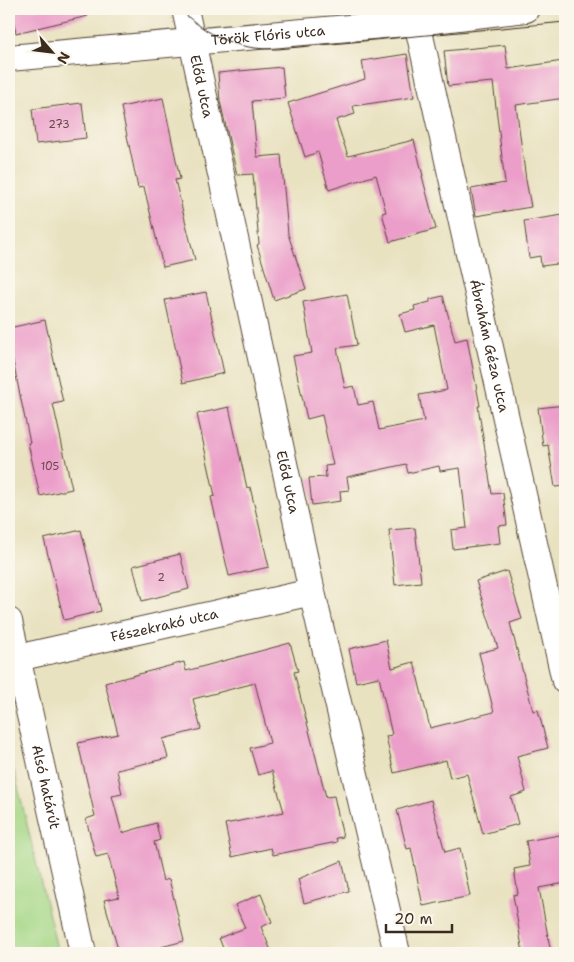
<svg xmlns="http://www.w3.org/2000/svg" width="574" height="962" font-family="'Shantell Sans',sans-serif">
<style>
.green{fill:#a5d786;stroke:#708052}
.building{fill:#eb9ec9}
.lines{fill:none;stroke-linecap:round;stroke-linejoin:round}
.street-casing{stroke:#554636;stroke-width:28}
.street{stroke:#fff;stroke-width:26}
.tram{stroke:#3b2a1e;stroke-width:1}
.labels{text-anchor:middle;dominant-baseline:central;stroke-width:5;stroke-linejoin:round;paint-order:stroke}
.number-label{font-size:11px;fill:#674749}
.street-label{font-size:14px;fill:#3b2a1e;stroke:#fbf7ec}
</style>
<rect width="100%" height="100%" fill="#fbf7ec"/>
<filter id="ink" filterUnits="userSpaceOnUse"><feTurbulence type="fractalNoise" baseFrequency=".02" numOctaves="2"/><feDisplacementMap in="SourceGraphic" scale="10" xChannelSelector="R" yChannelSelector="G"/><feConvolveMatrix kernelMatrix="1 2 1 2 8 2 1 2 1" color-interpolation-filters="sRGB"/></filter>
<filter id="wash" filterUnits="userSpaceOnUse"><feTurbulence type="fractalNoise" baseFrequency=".0096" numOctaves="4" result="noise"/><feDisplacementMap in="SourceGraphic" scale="20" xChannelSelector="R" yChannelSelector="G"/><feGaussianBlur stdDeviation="1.12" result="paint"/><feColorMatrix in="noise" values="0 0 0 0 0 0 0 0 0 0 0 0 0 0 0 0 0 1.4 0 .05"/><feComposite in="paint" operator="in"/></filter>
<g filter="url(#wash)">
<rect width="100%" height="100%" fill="#e9e2c1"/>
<!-- green -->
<path class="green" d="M9,750L58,953H9Z"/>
<g id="blocks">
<!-- building -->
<g class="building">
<path d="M11,9H87L88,16L16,33Z"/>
<path d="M505,45L508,69L563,61L565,77V98L516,105L526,180L531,207L476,216L471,189L505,183L493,82L448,86L444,51Z"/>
<path d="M407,54L414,97L353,106L355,114L336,120L348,156L414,140L423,176H422L436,229L390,242L382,213L386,212L376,175L329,190L318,152L305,157L288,103L365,79L362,61Z"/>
<path d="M282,67L285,98L252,101L257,157L281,155L288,234L306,289L274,300L257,245L259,244L253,174L237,175L220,101L218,73Z"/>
<path d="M163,98L180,179L175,180L195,260L163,267L144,187L138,188L121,107Z"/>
<path d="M82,103L86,138L36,144L32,109Z"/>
<path d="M563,215L565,230V263L541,266L540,256L529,258L524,221Z"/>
<path d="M206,292L224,373L183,383L165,300Z"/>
<path d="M347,294L357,345L337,348L345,388L354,386L358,405L373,402L379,430L424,421L419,395L447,390L434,325L405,332L400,314L415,310L414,306L430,302V299L443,296L455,341L467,338L480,406H478L492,494L503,493L507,525L498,526L500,543L453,549L451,530L467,528L460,468L440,471L439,466L408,473L406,464L347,477L349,490L340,491L341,501L312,505L309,478L326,477L325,466L333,465L322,415L307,419L293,356L312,353L303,302Z"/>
<path d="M45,320L63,402L53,404L72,489L40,496L28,443H30L9,342V328Z"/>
<path d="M565,405V486L555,487L548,445L543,446L538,408Z"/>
<path d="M229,407L247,488L250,487L269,567L229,576L211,497L215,496L197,414Z"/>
<path d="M415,528L421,582L395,585L389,530Z"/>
<path d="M81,530L101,611L64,620L44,539Z"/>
<path d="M180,554L189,589L142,601L133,566Z"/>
<path d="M507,571L522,619L510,623L533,711L538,710L548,748L517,756L526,792L511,797L518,824L483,834L467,774L450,778L446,760L394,773L386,736L392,735L379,677L356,682L349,649L386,640L392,668L414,662L430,728L494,712L479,653L498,648L476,581Z"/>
<path d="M290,643L298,671L294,672L326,797L334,796L343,837L336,838L337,842L273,855L271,848L232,857L225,824L284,812L272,771L258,775L250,748L270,743L255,683L193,699L201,729L163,739L168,758L117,770L122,794L112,796L122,833L156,823L160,840L154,842L163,881L169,879L184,941L161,947L163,953H119L104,900L119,897L108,854L96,857L86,819L95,816L78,743L118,734L105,683L184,662L186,671Z"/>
<path d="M431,800L445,852L460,848L470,896L423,906L411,848L407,849L397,810Z"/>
<path d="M565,834V883L539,888L551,953H523L513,895L518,894L514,869L530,866L526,841Z"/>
<path d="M342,861L349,891L304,903L298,879Z"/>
<path d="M261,894L272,922L261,927L272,953H225L219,938L245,928L235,905Z"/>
</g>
</g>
</g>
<g filter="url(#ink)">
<use href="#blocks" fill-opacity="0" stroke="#554636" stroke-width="1"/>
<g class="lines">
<!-- street casing -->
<g class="street-casing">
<g id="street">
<path id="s1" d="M185,9L312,592L397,953"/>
<path id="s2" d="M414,9L565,681"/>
<path id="s3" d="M9,58L417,22L526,9"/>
<path id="s4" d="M9,621L83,953"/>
<path id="s5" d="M17,658L312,592"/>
</g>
</g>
<!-- street -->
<use href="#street" class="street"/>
<!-- tram -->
<path class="tram" d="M179,9C210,37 236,50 278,49L565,22"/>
</g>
</g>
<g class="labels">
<!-- number labels -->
<g class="number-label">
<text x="59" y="124">273</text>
<text x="50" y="466">105</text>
<text x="161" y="577">2</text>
</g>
<!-- street labels -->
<g class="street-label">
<text stroke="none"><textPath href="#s3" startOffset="260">Török Flóris utca</textPath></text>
<text stroke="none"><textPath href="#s1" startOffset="79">Előd utca</textPath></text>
<text stroke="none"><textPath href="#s2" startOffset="345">Ábrahám Géza utca</textPath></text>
<text stroke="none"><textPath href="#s1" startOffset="484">Előd utca</textPath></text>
<text stroke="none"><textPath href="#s5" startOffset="151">Fészekrakó utca</textPath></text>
<text stroke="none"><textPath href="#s4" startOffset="170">Alsó határút</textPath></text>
</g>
</g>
<!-- margin -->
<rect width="574" height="962" fill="none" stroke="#fbf7ec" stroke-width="30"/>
<!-- north arrow -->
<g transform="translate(52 52) rotate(118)" stroke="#fbf7ec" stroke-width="4" paint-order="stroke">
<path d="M0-4L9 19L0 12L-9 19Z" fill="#3b2a1e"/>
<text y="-8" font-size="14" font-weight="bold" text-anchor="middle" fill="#3b2a1e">N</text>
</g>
<!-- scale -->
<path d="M386 924v8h66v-8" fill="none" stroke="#3b2a1e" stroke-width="2.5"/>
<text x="394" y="924" font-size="15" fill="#3b2a1e" stroke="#fbf7ec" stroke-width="4" paint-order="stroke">20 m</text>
</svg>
